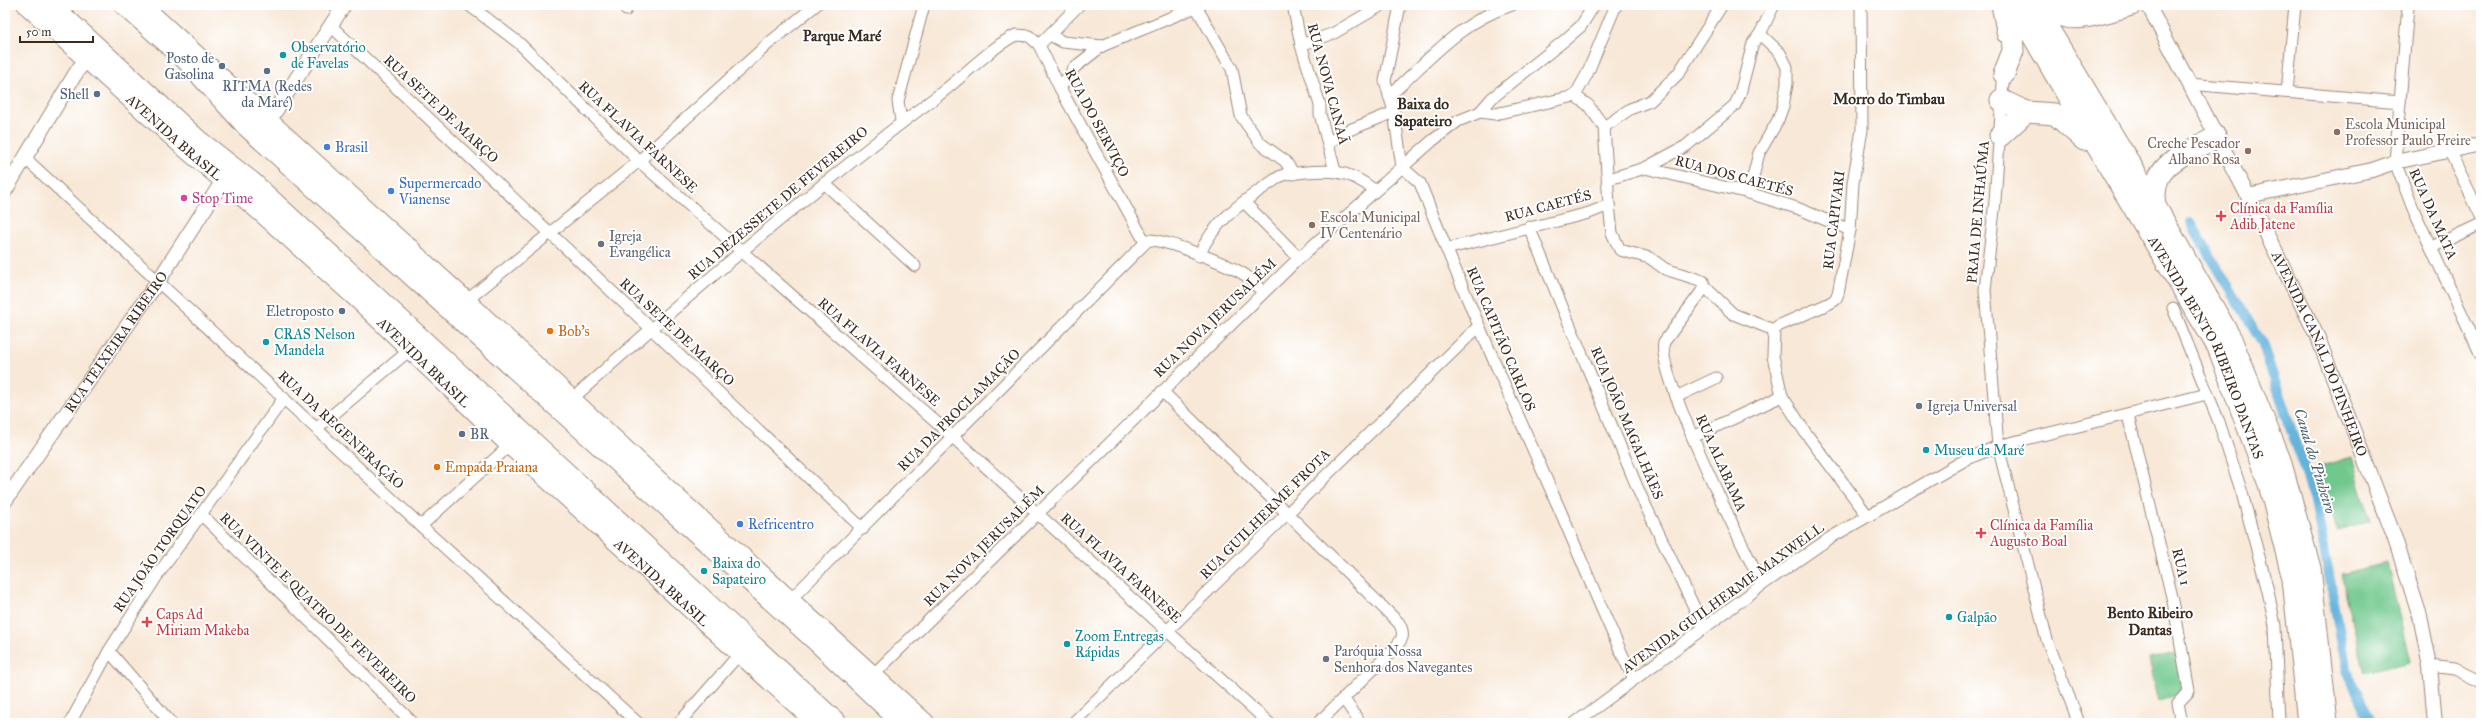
<svg xmlns="http://www.w3.org/2000/svg" width="2486" height="728" font-family="'IM FELL Great Primer',serif">
<style>
.green{fill:#71c88d;stroke:#567956}
.lines{fill:none;stroke-linecap:round;stroke-linejoin:round}
.canal{stroke:#63b3dd;stroke-width:10}
.minor-casing{stroke:#9a897a;stroke-width:13}
.tertiary-casing{stroke:#9a897a;stroke-width:16}
.trunk-casing{stroke:#9a897a;stroke-width:21}
.motorway-casing{stroke:#9a897a;stroke-width:23}
.minor{stroke:#fff;stroke-width:11}
.tertiary{stroke:#fff;stroke-width:14}
.trunk{stroke:#fff;stroke-width:19}
.motorway{stroke:#fff;stroke-width:21}
.culture-dot{fill:#0f9aa8;stroke:#fff;stroke-width:1.5}
.service-dot{fill:#5c6f8a;stroke:#fff;stroke-width:1.5}
.education-dot{fill:#8d6e63;stroke:#fff;stroke-width:1.5}
.shop-dot{fill:#3f7fe0;stroke:#fff;stroke-width:1.5}
.hotel-dot{fill:#d1479c;stroke:#fff;stroke-width:1.5}
.health-dot{fill:#e0444e;stroke:#fff;stroke-width:1.5}
.worship-dot{fill:#6b7280;stroke:#fff;stroke-width:1.5}
.food-dot{fill:#e8710a;stroke:#fff;stroke-width:1.5}
.labels{text-anchor:middle;dominant-baseline:central;stroke-width:4;stroke-linejoin:round;paint-order:stroke}
.culture-label{font-size:14px;fill:#0d838f;stroke:#fff;text-anchor:start}
.service-label{font-size:14px;fill:#4e5e75;stroke:#fff;text-anchor:end}
.street-label{font-size:14px;fill:#3b2a1e;stroke:#fff}
.education-label{font-size:14px;fill:#785e54;stroke:#fff;text-anchor:start}
.shop-label{font-size:14px;fill:#366cbe;stroke:#fff;text-anchor:start}
.hotel-label{font-size:14px;fill:#b23c85;stroke:#fff;text-anchor:start}
.health-label{font-size:14px;fill:#be3a42;stroke:#fff;text-anchor:start}
.worship-label{font-size:14px;fill:#5b616d;stroke:#fff;text-anchor:start}
.food-label{font-size:14px;fill:#c56008;stroke:#fff;text-anchor:start}
.neighbourhood-label{font-size:15px;font-weight:bold;fill:#3b2a1e;stroke:#fff}
.water-label{font-size:15px;font-style:italic;fill:#4b616a;stroke:#fff}
</style>
<rect width="100%" height="100%" fill="#fff"/>
<filter id="ink" filterUnits="userSpaceOnUse"><feTurbulence type="fractalNoise" baseFrequency=".025" numOctaves="2"/><feDisplacementMap in="SourceGraphic" scale="8" xChannelSelector="R" yChannelSelector="G"/><feConvolveMatrix kernelMatrix="1 2 1 2 8 2 1 2 1" color-interpolation-filters="sRGB"/></filter>
<filter id="wash" filterUnits="userSpaceOnUse"><feTurbulence type="fractalNoise" baseFrequency=".012" numOctaves="4" result="noise"/><feDisplacementMap in="SourceGraphic" scale="16" xChannelSelector="R" yChannelSelector="G"/><feGaussianBlur stdDeviation="0.9" result="paint"/><feColorMatrix in="noise" values="0 0 0 0 0 0 0 0 0 0 0 0 0 0 0 0 0 1.4 0 .05"/><feComposite in="paint" operator="in"/></filter>
<g filter="url(#wash)">
<rect width="100%" height="100%" fill="#f8e8d7"/>
<!-- green -->
<g class="green">
<path d="M2352,457L2370,521L2337,531L2318,467Z"/>
<path d="M2387,563L2410,662L2365,673L2341,574Z"/>
<path d="M2175,653L2185,694L2159,701L2149,659Z"/>
</g>
<g class="lines">
<!-- canal -->
<path class="canal" d="M2191,223L2262,343L2315,501L2347,671L2372,723"/>
</g>
</g>
<g filter="url(#ink)">
<g class="lines">
<!-- minor casing -->
<g class="minor-casing">
<g id="minor">
<path d="M469,5L519,43L639,161L954,438L1269,723"/>
<path d="M1195,5L1232,69L1241,116L1260,143L1285,161L1294,174"/>
<path d="M1293,5L1301,45L1320,105V114L1335,171"/>
<path d="M1400,5L1385,81L1394,112L1402,167L1420,183C1463,292 1511,400 1559,508C1584,565 1606,623 1634,679"/>
<path d="M1861,5L1862,130L1853,183L1850,230L1838,294L1835,300L1828,304L1778,326L1774,330L1773,356L1782,396L1805,432L1868,516"/>
<path d="M1997,5L2003,36"/>
<path d="M2408,6L2395,162L2414,211L2481,355"/>
<path d="M626,10L628,5"/>
<path d="M330,25L863,529"/>
<path d="M1050,35L1063,42L1102,46"/>
<path d="M1039,45L1079,5"/>
<path d="M1301,45L1334,33L1382,5"/>
<path d="M2004,69L1995,201L1985,290L1998,446L2047,640L2079,723"/>
<path d="M2189,84L2400,102"/>
<path d="M1060,88L1075,67L1102,46L1201,5"/>
<path d="M2287,92L2295,5"/>
<path d="M1389,96C1428,61 1460,21 1512,5"/>
<path d="M1575,96L1587,74L1616,5"/>
<path d="M1480,112L1495,114L1575,96"/>
<path d="M901,121L898,101L924,5"/>
<path d="M1604,127L1630,109L1650,101L1678,74L1722,5"/>
<path d="M1328,144L1342,133L1394,112"/>
<path d="M2450,152L2481,216"/>
<path d="M25,158L421,526L638,723"/>
<path d="M1645,168L1686,146L1735,105L1740,94L1753,43L1760,34L1774,5"/>
<path d="M1609,179L1645,168L1749,193L1797,208L1850,230"/>
<path d="M824,183L915,266"/>
<path d="M1749,193L1759,153L1778,120L1783,106L1787,84V67L1780,53L1760,34"/>
<path d="M1244,202L1299,258"/>
<path d="M1609,205L1612,233L1620,250L1650,258L1665,269L1703,281L1705,287L1733,314L1774,330"/>
<path d="M1529,227L1640,494L1704,628"/>
<path d="M2432,247L2481,224"/>
<path d="M1446,249L1589,213L1609,205L1604,127L1588,105L1575,96"/>
<path d="M1199,256C1213,220 1248,198 1279,177L1286,174C1323,171 1343,165 1374,190"/>
<path d="M1705,287L1664,342C1655,372 1744,548 1762,585"/>
<path d="M466,301L639,161L769,43L816,5"/>
<path d="M2173,308L2219,422L2242,493L2268,591L2275,626L2279,723"/>
<path d="M1162,391L1399,623C1406,636 1402,640 1393,650L1318,723"/>
<path d="M1676,397L1716,378"/>
<path d="M571,400C690,293 812,189 940,94C961,78 994,45 1016,35L1029,36L1039,45L1060,88L1145,242"/>
<path d="M2128,415L2173,601L2189,691L2178,703L2182,723"/>
<path d="M317,428L411,349"/>
<path d="M1693,437L1782,396"/>
<path d="M202,515L413,723"/>
<path d="M421,526L510,445"/>
<path d="M790,600L1148,240C1165,239 1230,265 1245,275C1252,280 1257,287 1263,292"/>
<path d="M109,651L171,723"/>
<path d="M2430,666L2455,669L2481,682"/>
<path d="M873,675L1299,258L1432,141L1458,121L1480,112L1492,98L1565,40L1581,26L1594,5"/>
<path d="M1344,699L1360,723"/>
<path d="M70,723L109,651L157,576L284,398"/>
<path d="M679,723L741,652"/>
<path d="M1073,723L1478,327"/>
<path d="M1575,723L1762,585L1830,538L1965,460L1998,446L2207,394"/>
</g>
</g>
<!-- tertiary casing -->
<g class="tertiary-casing">
<g id="tertiary">
<path id="s1" d="M2148,5L2248,196L2318,338L2394,536L2420,616L2430,666L2435,723"/>
<path d="M269,121L344,5"/>
<path d="M5,191L74,76L80,67L89,60"/>
<path d="M2248,196L2372,170L2395,162L2481,144"/>
<path id="s2" d="M5,501L159,280L224,179"/>
</g>
</g>
<!-- trunk casing -->
<g class="trunk-casing">
<g id="trunk">
<path id="s3" d="M27,5L182,145L261,212L359,300L510,445L817,723"/>
<path d="M141,5L466,301L680,501L925,723"/>
</g>
</g>
<!-- motorway casing -->
<g class="motorway-casing">
<g id="motorway">
<path d="M50,5L197,140L251,182L836,723"/>
<path d="M125,5L186,59L247,126L817,641L903,723"/>
<path id="s4" d="M2015,5L2105,160L2218,347L2269,484L2293,579L2308,723"/>
<path d="M2034,5L2154,204L2231,339L2280,460L2310,568L2327,723"/>
<path d="M2045,5C2067,30 2103,12 2131,5"/>
<path d="M2004,74L2013,51L2011,5"/>
<path d="M2001,100L2026,112L2055,114L2084,140"/>
<path d="M2000,136L2026,112"/>
<path d="M2154,204C2155,196 2155,187 2158,179C2167,158 2198,148 2216,137"/>
<path d="M409,249L435,285"/>
</g>
</g>
<!-- minor -->
<use href="#minor" class="minor"/>
<!-- tertiary -->
<use href="#tertiary" class="tertiary"/>
<!-- trunk -->
<use href="#trunk" class="trunk"/>
<!-- motorway -->
<use href="#motorway" class="motorway"/>
</g>
</g>
<!-- markers -->
<g class="culture-dot">
<circle cx="283" cy="55" r="4"/>
<circle cx="266" cy="342" r="4"/>
<circle cx="1926" cy="450" r="4"/>
<circle cx="704" cy="571" r="4"/>
<circle cx="1949" cy="617" r="4"/>
<circle cx="1067" cy="644" r="4"/>
</g>
<g class="service-dot">
<circle cx="222" cy="66" r="4"/>
<circle cx="267" cy="71" r="4"/>
<circle cx="97" cy="94" r="4"/>
<circle cx="342" cy="311" r="4"/>
<circle cx="462" cy="434" r="4"/>
</g>
<g class="education-dot">
<circle cx="2337" cy="132" r="4"/>
<circle cx="2248" cy="151" r="4"/>
<circle cx="1312" cy="225" r="4"/>
</g>
<g class="shop-dot">
<circle cx="327" cy="147" r="4"/>
<circle cx="391" cy="191" r="4"/>
<circle cx="740" cy="524" r="4"/>
</g>
<circle class="hotel-dot" cx="184" cy="198" r="4"/>
<g class="health-dot">
<path d="M2219 210h4v4h4v4h-4v4h-4v-4h-4v-4h4z"/>
<path d="M1979 527h4v4h4v4h-4v4h-4v-4h-4v-4h4z"/>
<path d="M145 616h4v4h4v4h-4v4h-4v-4h-4v-4h4z"/>
</g>
<g class="worship-dot">
<circle cx="601" cy="244" r="4"/>
<circle cx="1919" cy="406" r="4"/>
<circle cx="1326" cy="659" r="4"/>
</g>
<g class="food-dot">
<circle cx="550" cy="331" r="4"/>
<circle cx="437" cy="467" r="4"/>
</g>
<g class="labels">
<!-- culture labels -->
<g class="culture-label">
<text x="291" y="47">Observatório<tspan x="291" dy="16">de Favelas</tspan></text>
<text x="274" y="334">CRAS Nelson<tspan x="274" dy="16">Mandela</tspan></text>
<text x="1934" y="450">Museu da Maré</text>
<text x="712" y="563">Baixa do<tspan x="712" dy="16">Sapateiro</tspan></text>
<text x="1957" y="617">Galpão</text>
<text x="1075" y="636">Zoom Entregas<tspan x="1075" dy="16">Rápidas</tspan></text>
</g>
<!-- service labels -->
<g class="service-label">
<text x="214" y="58">Posto de<tspan x="214" dy="16">Gasolina</tspan></text>
<text x="267" y="86" text-anchor="middle">RITMA (Redes<tspan x="267" dy="16">da Maré)</tspan></text>
<text x="89" y="94">Shell</text>
<text x="334" y="311">Eletroposto</text>
<text x="470" y="434" text-anchor="start">BR</text>
</g>
<!-- street labels -->
<g class="street-label">
<text transform="translate(1328 84) rotate(75)">RUA NOVA CANAÃ</text>
<text transform="translate(441 109) rotate(43)">RUA SETE DE MARÇO</text>
<text transform="translate(1097 123) rotate(62)">RUA DO SERVIÇO</text>
<text stroke="none"><textPath href="#s3" startOffset="198">AVENIDA BRASIL</textPath></text>
<text transform="translate(638 137) rotate(43)">RUA FLAVIA FARNESE</text>
<text transform="translate(1734 176) rotate(15)">RUA DOS CAETÉS</text>
<text transform="translate(778 203) rotate(-40)">RUA DEZESSETE DE FEVEREIRO</text>
<text transform="translate(1548 206) rotate(-15)">RUA CAETÉS</text>
<text transform="translate(1978 212) rotate(-85)">PRAIA DE INHAÚMA</text>
<text transform="translate(2433 214) rotate(66)">RUA DA MATA</text>
<text transform="translate(1834 220) rotate(-83)">RUA CAPIVARI</text>
<text transform="translate(1215 318) rotate(-44)">RUA NOVA JERUSALÉM</text>
<text transform="translate(677 332) rotate(43)">RUA SETE DE MARÇO</text>
<text transform="translate(1501 339) rotate(67)">RUA CAPITÃO CARLOS</text>
<text stroke="none"><textPath href="#s2" startOffset="194">RUA TEIXEIRA RIBEIRO</textPath></text>
<text stroke="none"><textPath href="#s4" startOffset="393">AVENIDA BENTO RIBEIRO DANTAS</textPath></text>
<text transform="translate(879 352) rotate(41)">RUA FLAVIA FARNESE</text>
<text stroke="none"><textPath href="#s1" startOffset="389">AVENIDA CANAL DO PINHEIRO</textPath></text>
<text stroke="none"><textPath href="#s3" startOffset="534">AVENIDA BRASIL</textPath></text>
<text transform="translate(959 410) rotate(-45)">RUA DA PROCLAMAÇÃO</text>
<text transform="translate(1627 423) rotate(67)">RUA JOÃO MAGALHÃES</text>
<text transform="translate(341 430) rotate(43)">RUA DA REGENERAÇÃO</text>
<text transform="translate(1721 463) rotate(66)">RUA ALABAMA</text>
<text transform="translate(1265 514) rotate(-45)">RUA GUILHERME FROTA</text>
<text transform="translate(984 546) rotate(-45)">RUA NOVA JERUSALÉM</text>
<text transform="translate(160 549) rotate(-55)">RUA JOÃO TORQUATO</text>
<text transform="translate(2181 567) rotate(77)">RUA 1</text>
<text transform="translate(1121 568) rotate(42)">RUA FLAVIA FARNESE</text>
<text stroke="none"><textPath href="#s3" startOffset="858">AVENIDA BRASIL</textPath></text>
<text transform="translate(1723 598) rotate(-36)">AVENIDA GUILHERME MAXWELL</text>
<text transform="translate(318 608) rotate(44)">RUA VINTE E QUATRO DE FEVEREIRO</text>
</g>
<!-- education labels -->
<g class="education-label">
<text x="2345" y="124">Escola Municipal<tspan x="2345" dy="16">Professor Paulo Freire</tspan></text>
<text x="2240" y="143" text-anchor="end">Creche Pescador<tspan x="2240" dy="16">Albano Rosa</tspan></text>
<text x="1320" y="217">Escola Municipal<tspan x="1320" dy="16">IV Centenário</tspan></text>
</g>
<!-- shop labels -->
<g class="shop-label">
<text x="335" y="147">Brasil</text>
<text x="399" y="183">Supermercado<tspan x="399" dy="16">Vianense</tspan></text>
<text x="748" y="524">Refricentro</text>
</g>
<!-- hotel labels -->
<g class="hotel-label">
<text x="192" y="198">Stop Time</text>
</g>
<!-- health labels -->
<g class="health-label">
<text x="2230" y="208">Clínica da Família<tspan x="2230" dy="16">Adib Jatene</tspan></text>
<text x="1990" y="525">Clínica da Família<tspan x="1990" dy="16">Augusto Boal</tspan></text>
<text x="156" y="614">Caps Ad<tspan x="156" dy="16">Miriam Makeba</tspan></text>
</g>
<!-- worship labels -->
<g class="worship-label">
<text x="609" y="236">Igreja<tspan x="609" dy="16">Evangélica</tspan></text>
<text x="1927" y="406">Igreja Universal</text>
<text x="1334" y="651">Paróquia Nossa<tspan x="1334" dy="16">Senhora dos Navegantes</tspan></text>
</g>
<!-- food labels -->
<g class="food-label">
<text x="558" y="331">Bob's</text>
<text x="445" y="467">Empada Praiana</text>
</g>
<!-- neighbourhood labels -->
<g class="neighbourhood-label">
<text x="842" y="36">Parque Maré</text>
<text x="1889" y="99">Morro do Timbau</text>
<text x="1423" y="104">Baixa do<tspan x="1423" dy="17">Sapateiro</tspan></text>
<text x="2150" y="613">Bento Ribeiro<tspan x="2150" dy="17">Dantas</tspan></text>
</g>
<!-- water labels -->
<g class="water-label">
<text transform="translate(2315 461) rotate(73)">Canal do Pinheiro</text>
</g>
</g>
<!-- margin -->
<rect width="2486" height="728" fill="none" stroke="#fff" stroke-width="20"/>
<!-- scale -->
<path d="M20 36v6h73v-6" fill="none" stroke="#3b2a1e" stroke-width="2"/>
<text x="26" y="36" font-size="12" fill="#3b2a1e" stroke="#ffffff" stroke-width="3" paint-order="stroke">50 m</text>
</svg>
